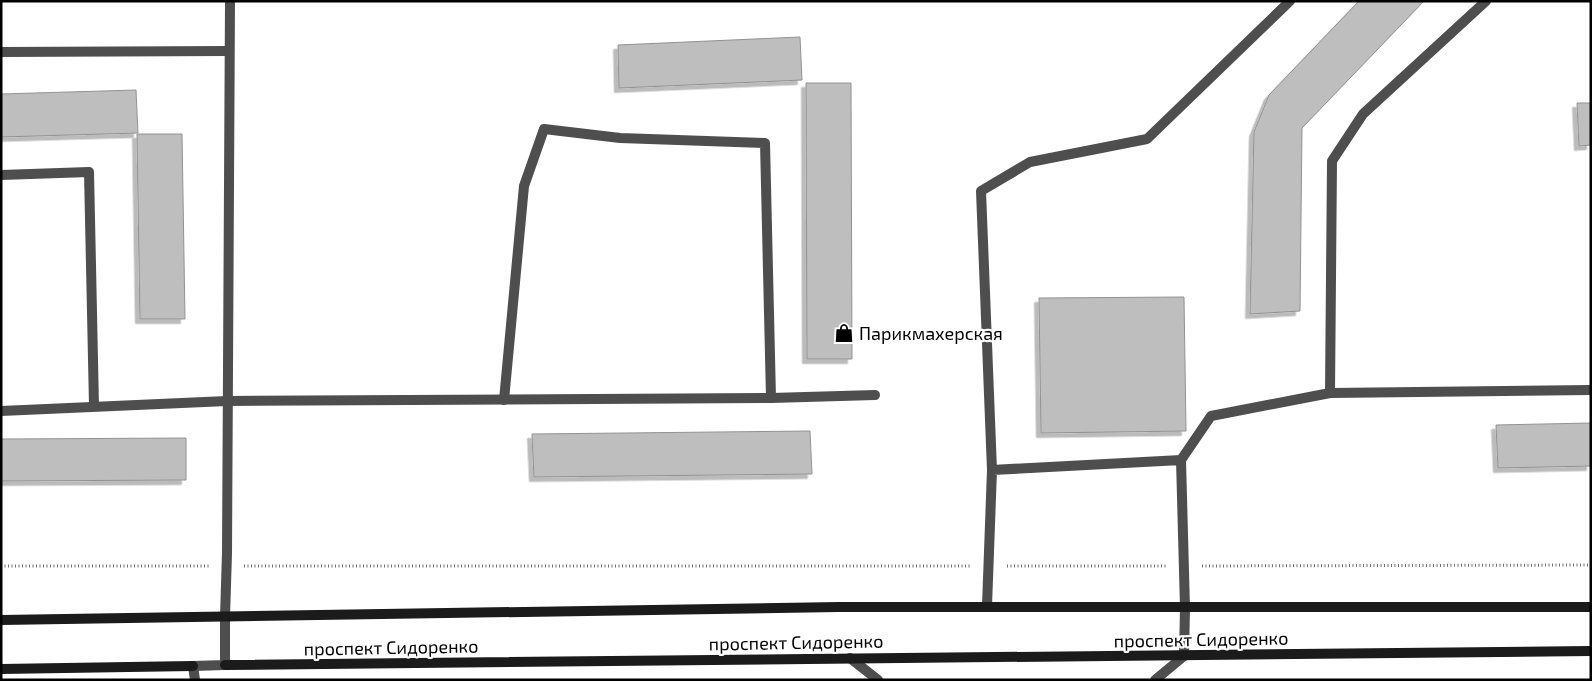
<svg xmlns="http://www.w3.org/2000/svg" width="1592" height="681" font-family="'Exo 2',sans-serif">
<style>
.building{fill:#bebebe;stroke:#929292;filter:url(#shadow)}
.lines{fill:none;stroke-linecap:round;stroke-linejoin:round}
.path{stroke:#707070;stroke-width:3;stroke-dasharray:1 2.5;stroke-linecap:butt}
.service{stroke:#4e4e4e;stroke-width:10}
.tertiary{stroke:#4e4e4e;stroke-width:10}
.secondary{stroke:#1b1b1b;stroke-width:10}
.labels{text-anchor:middle;dominant-baseline:central;stroke-width:4.5;stroke-linejoin:round;paint-order:stroke}
.poi-label{font-size:18px;fill:#000;stroke:#fff;text-anchor:start}
.street-label{font-size:18px;fill:#000;stroke:#fff}
</style>
<defs>
<filter id="shadow"><feDropShadow dx="-4.5" dy="4.5" stdDeviation="0" flood-color="#0004"/></filter>
</defs>
<rect width="100%" height="100%" fill="#fff"/>
<!-- building -->
<g class="building">
<path d="M1359,1H1424L1302,128L1300,311L1250,314L1254,132L1269,95Z"/>
<path d="M800,37L802,80L619,88L618,45Z"/>
<path d="M806,83H851L852,359H807Z"/>
<path d="M136,90L138,133L1,137V94Z"/>
<path d="M1577,103H1591V145L1579,146Z"/>
<path d="M137,134H182L185,319H140Z"/>
<path d="M1184,297L1186,431L1041,433L1039,298Z"/>
<path d="M1591,423V466L1498,468L1496,425Z"/>
<path d="M810,431L812,474L534,477L532,434Z"/>
<path d="M186,438V480L1,481V439Z"/>
</g>
<g class="lines">
<!-- path -->
<g class="path">
<path d="M1,566H211"/>
<path d="M244,566H971"/>
<path d="M1007,566H1166"/>
<path d="M1202,566L1591,565"/>
</g>
<!-- service -->
<g class="service">
<path d="M1,52L229,51"/>
<path d="M1,175L89,172L94,406"/>
<path d="M1330,393L1591,390"/>
<path d="M504,400L524,186L544,129L620,138L765,143L771,398"/>
<path d="M1,411L227,401L771,398L875,395"/>
<path d="M1181,460L1211,416L1330,393L1332,161L1363,114L1486,1"/>
<path d="M992,470L981,191L1030,162L1147,139L1290,1"/>
<path d="M987,606L992,470L1181,460L1185,608"/>
<path d="M225,617L227,553L230,1"/>
<path d="M850,658L878,680"/>
<path d="M193,666L195,680"/>
<path d="M1155,680L1184,656"/>
</g>
<!-- tertiary -->
<g class="tertiary">
<path d="M1184,656L1185,608"/>
<path d="M193,666L225,665V617"/>
</g>
<!-- secondary -->
<g class="secondary">
<path d="M1,620L839,607H1591"/>
<path d="M225,665L1591,651"/>
<path d="M1,669L193,666"/>
</g>
</g>
<!-- icons -->
<defs>
<g id="shop-bare" transform="scale(1.5)"><path d="M-5-2.5h2.3a2.7 3.5 0 0 1 5.4 0H5L5.5 6h-11ZM-1.5-2.5h3a1.5 2.3 0 0 0-3 0Z" fill="#000" stroke="#fff" stroke-width="2.5" paint-order="stroke"/></g>
</defs>
<g fill-rule="evenodd">
<use href="#shop-bare" x="844" y="333"/>
</g>
<g class="labels">
<!-- poi labels -->
<g class="poi-label">
<text x="859" y="333">Парикмахерская</text>
</g>
<!-- street labels -->
<g class="street-label">
<text transform="translate(1201 639) rotate(-1)">проспект Сидоренко</text>
<text transform="translate(796 642) rotate(-1)">проспект Сидоренко</text>
<text transform="translate(391 647) rotate(-1)">проспект Сидоренко</text>
</g>
</g>
<!-- border -->
<rect width="1592" height="681" fill="none" stroke="#000000" stroke-width="5"/>
</svg>
